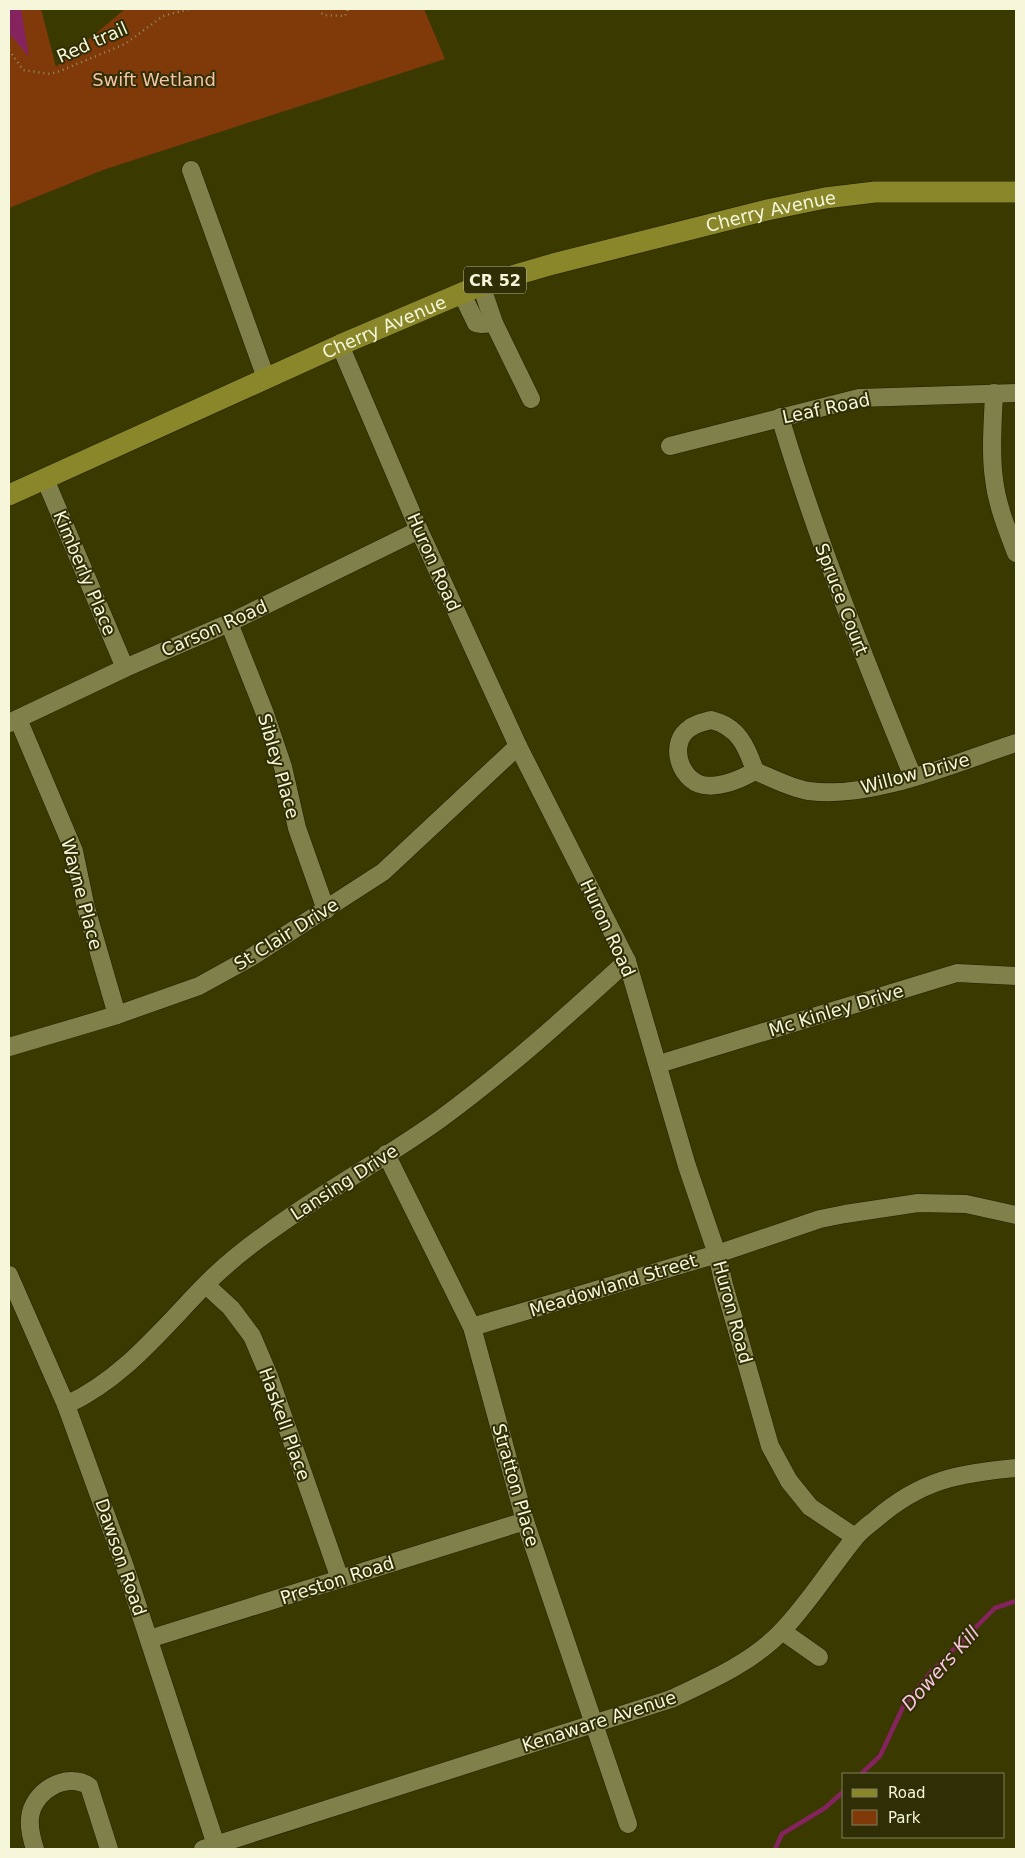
<svg xmlns="http://www.w3.org/2000/svg" width="1025" height="1858" font-family="'DejaVu Sans',sans-serif">
<style>
.green{fill:#803908}
.water{fill:#84235d}
.lines{fill:none;stroke-linecap:round;stroke-linejoin:round}
.stream{stroke:#84235d;stroke-width:4.5}
.minor-casing{stroke:#201f04;stroke-width:19}
.major-casing{stroke:#201f04;stroke-width:22}
.path{stroke:#8f8f64;stroke-width:2.5;stroke-dasharray:1 4;stroke-linecap:butt}
.minor{stroke:#80804b;stroke-width:18}
.major{stroke:#898729;stroke-width:21}
.labels{text-anchor:middle;dominant-baseline:central;stroke-width:4;stroke-linejoin:round;paint-order:stroke}
.shield{fill:#2f2e05;stroke:#baba9a;stroke-width:1}
.shield-label{font-size:16px;font-weight:bold;fill:#f5f6da}
.street-label{font-size:18px;fill:#f5f6da;stroke:#2f2e05}
.park-label{font-size:18px;fill:#f7c3a9;stroke:#2f2e05}
.water-label{font-size:19px;font-style:italic;fill:#fbc5df;stroke:#2f2e05}
</style>
<rect width="100%" height="100%" fill="#3a3900"/>
<!-- green -->
<path class="green" d="M9,9H41L56,67L125,9H424L445,59L103,170L9,208Z"/>
<!-- water -->
<path class="water" d="M9,9H21L29,57L9,33Z"/>
<g class="lines">
<!-- stream -->
<g class="stream">
<path d="M861,1774L880,1756L903,1707L930,1673L995,1608L1016,1601"/>
<path d="M775,1849L782,1834L825,1808L844,1791"/>
</g>
<!-- minor casing -->
<g class="minor-casing">
<g id="minor">
<path d="M191,170L266,378"/>
<path d="M481,285L494,323L531,399"/>
<path d="M461,292L476,323L482,324L494,323"/>
<path d="M340,345L419,530L518,746L627,961L687,1166L717,1254L724,1285L770,1446L789,1481L810,1507L855,1537"/>
<path d="M994,393C993,421 990,451 994,479C997,505 1007,529 1016,553"/>
<path d="M780,417C817,540 864,658 913,777"/>
<path d="M670,446L859,398L1016,393"/>
<path d="M45,479L125,668"/>
<path d="M229,623L264,711L283,767L297,828L326,910"/>
<path d="M18,719L74,851L86,908L117,1015"/>
<path d="M711,720C738,726 747,747 755,771C741,779 720,788 703,785C679,780 668,742 690,728C696,723 704,722 711,720Z"/>
<path d="M9,723L125,668L229,623L419,530"/>
<path d="M755,771C772,778 790,788 809,791C871,800 957,762 1016,743"/>
<path d="M9,1047L117,1015L199,986L253,956L383,872L518,746"/>
<path d="M659,1064L957,973L1016,976"/>
<path d="M386,1154L472,1327L525,1521L628,1824"/>
<path d="M9,1275L66,1405L124,1564L216,1845"/>
<path d="M206,1285L231,1308L252,1336L269,1376L340,1579"/>
<path d="M472,1327L717,1254L820,1219L845,1214L918,1203L966,1204L1016,1215"/>
<path d="M66,1405C123,1379 162,1329 205,1285C223,1267 245,1249 266,1234C321,1193 383,1160 439,1120C506,1071 566,1017 627,961"/>
<path d="M782,1631L819,1657"/>
<path d="M149,1639L525,1521"/>
<path d="M35,1849C32,1840 29,1828 30,1818C32,1792 66,1771 89,1786L109,1849"/>
<path d="M203,1849L671,1699C709,1681 751,1663 781,1632C808,1604 829,1570 854,1539C860,1531 869,1525 876,1519C921,1480 959,1473 1016,1468"/>
</g>
</g>
<!-- major casing -->
<g class="major-casing">
<g id="major">
<path id="s1" d="M9,495L340,345L481,285L553,264L767,210L825,198L875,192H1016"/>
</g>
</g>
<!-- path -->
<g class="path">
<path d="M319,9L323,15L345,16L348,9"/>
<path d="M9,50L23,70L50,74L60,71L125,44L163,16L189,9"/>
</g>
<!-- minor -->
<use href="#minor" class="minor"/>
<!-- major -->
<use href="#major" class="major"/>
</g>
<g class="labels">
<!-- shield labels -->
<rect class="shield" x="464" y="266.5" width="62" height="27" rx="4"/>
<g class="shield-label">
<text x="495" y="280">CR 52</text>
</g>
<!-- street labels -->
<g class="street-label">
<text transform="translate(92 42) rotate(-24)">Red trail</text>
<text stroke="none"><textPath href="#s1" startOffset="816">Cherry Avenue</textPath></text>
<text stroke="none"><textPath href="#s1" startOffset="411">Cherry Avenue</textPath></text>
<text transform="translate(826 408) rotate(-12)">Leaf Road</text>
<text transform="translate(434 562) rotate(66)">Huron Road</text>
<text transform="translate(85 573) rotate(67)">Kimberly Place</text>
<text transform="translate(842 599) rotate(69)">Spruce Court</text>
<text transform="translate(214 628) rotate(-24)">Carson Road</text>
<text transform="translate(279 766) rotate(74)">Sibley Place</text>
<text transform="translate(915 773) rotate(-15)">Willow Drive</text>
<text transform="translate(82 894) rotate(75)">Wayne Place</text>
<text transform="translate(608 928) rotate(65)">Huron Road</text>
<text transform="translate(286 934) rotate(-32)">St Clair Drive</text>
<text transform="translate(836 1010) rotate(-17)">Mc Kinley Drive</text>
<text transform="translate(344 1182) rotate(-33)">Lansing Drive</text>
<text transform="translate(613 1285) rotate(-17)">Meadowland Street</text>
<text transform="translate(733 1312) rotate(75)">Huron Road</text>
<text transform="translate(285 1424) rotate(70)">Haskell Place</text>
<text transform="translate(516 1485) rotate(74)">Stratton Place</text>
<text transform="translate(121 1557) rotate(71)">Dawson Road</text>
<text transform="translate(337 1580) rotate(-18)">Preston Road</text>
<text transform="translate(599 1721) rotate(-18)">Kenaware Avenue</text>
</g>
<!-- park labels -->
<g class="park-label">
<text x="154" y="79">Swift Wetland</text>
</g>
<!-- water labels -->
<g class="water-label">
<text transform="translate(940 1668) rotate(-48)">Dowers Kill</text>
</g>
</g>
<!-- border -->
<rect width="1025" height="1858" fill="none" stroke="#f5f6da" stroke-width="20"/>
<!-- legend -->
<rect x="842" y="1773" width="162" height="65" fill="#2f2e05" stroke="#7e7e5a"/>
<rect x="852" y="1789" width="25" height="8" fill="#898729" stroke="#7e7e5a"/>
<text x="888" y="1798" font-size="15" fill="#f5f6da">Road</text>
<rect x="852" y="1810" width="25" height="15" fill="#803908" stroke="#7e7e5a"/>
<text x="888" y="1823" font-size="15" fill="#f5f6da">Park</text>
</svg>
